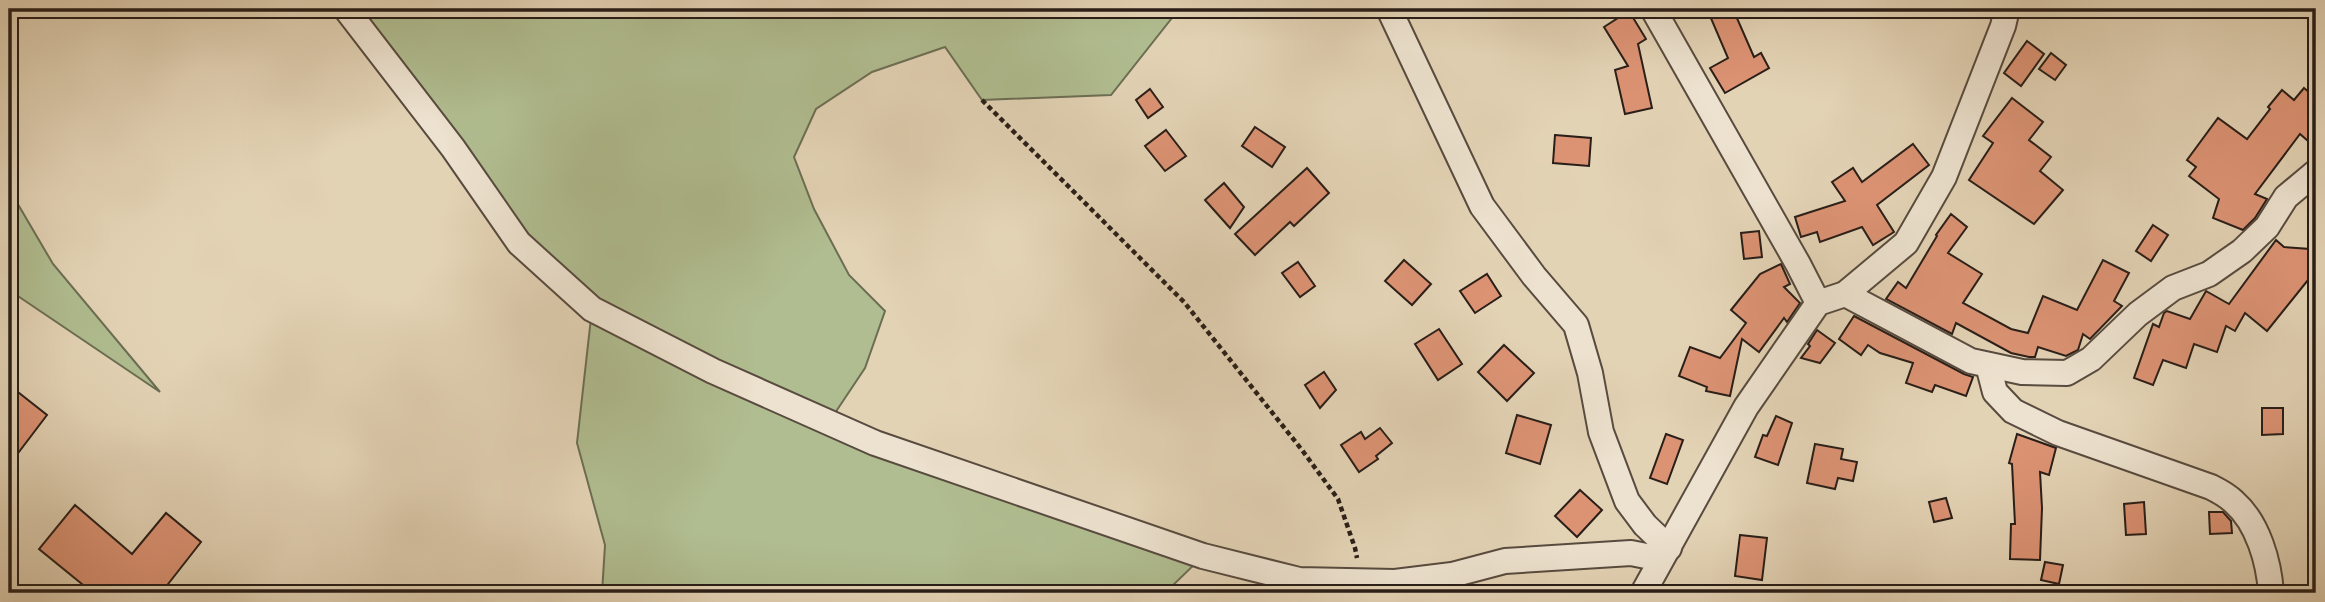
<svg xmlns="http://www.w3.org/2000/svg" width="2325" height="602" font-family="'IM FELL Great Primer',serif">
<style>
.green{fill:#b0bd90;stroke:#6c6e54;stroke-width:2}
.building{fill:#dc9374;stroke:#291e18;stroke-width:2}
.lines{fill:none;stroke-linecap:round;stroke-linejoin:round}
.minor-casing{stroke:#584b3f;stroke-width:28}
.path{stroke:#291e18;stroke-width:4.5;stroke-dasharray:5 3.5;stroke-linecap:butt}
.minor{stroke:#ede2cf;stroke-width:24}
</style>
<rect width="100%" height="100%" fill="#e3d3b5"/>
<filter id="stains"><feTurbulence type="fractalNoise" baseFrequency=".00286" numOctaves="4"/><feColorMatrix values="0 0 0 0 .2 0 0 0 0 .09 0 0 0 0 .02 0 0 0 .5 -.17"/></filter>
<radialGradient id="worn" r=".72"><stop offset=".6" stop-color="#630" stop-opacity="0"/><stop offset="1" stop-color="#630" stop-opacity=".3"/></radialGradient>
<!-- green -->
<g class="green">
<path d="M346,9H1179L1111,95L982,100L945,47L872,72L816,109L794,157L814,209L849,275L885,311L865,368L829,422L1203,556L1165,593H602L605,545L577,443L592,309L519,243Z"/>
<path d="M9,189L53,264L160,392L9,290Z"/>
</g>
<!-- building -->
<g class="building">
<path d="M1726,9H1733L1754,57L1761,53L1769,68L1725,93L1710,68L1728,58L1710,16Z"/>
<path d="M1629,11L1646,39L1638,44L1652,108L1625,114L1615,70L1628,66L1604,27Z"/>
<path d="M2027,41L2044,54L2021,86L2004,73Z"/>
<path d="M2051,53L2066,65L2055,80L2039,69Z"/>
<path d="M2304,88L2316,98V148L2300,134L2255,194L2267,199L2255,218L2243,230L2213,218L2219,199L2189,176L2196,167L2187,160L2218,118L2247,139L2270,109L2268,107L2282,90L2294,100Z"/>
<path d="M1150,89L1163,107L1148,118L1136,100Z"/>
<path d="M2012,98L2043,122L2029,140L2051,157L2040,171L2063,190L2034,224L1969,180L1993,143L1983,136Z"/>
<path d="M1255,127L1285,147L1272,167L1242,146Z"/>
<path d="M1166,130L1186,156L1165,171L1145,146Z"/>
<path d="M1555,135L1591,138L1589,166L1553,163Z"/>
<path d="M1913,144L1929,165L1877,205L1894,232L1873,245L1862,227L1820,242L1817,232L1801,237L1795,217L1845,201L1832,182L1853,168L1862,182Z"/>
<path d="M1307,168L1329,193L1294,226L1290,222L1255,255L1235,234Z"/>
<path d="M1224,183L1244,207L1230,228L1205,200Z"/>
<path d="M1951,214L1967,227L1948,253L1982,274L1963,303L2011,329L2028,333L2043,296L2077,310L2103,260L2129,273L2114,301L2122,306L2090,339L2083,334L2078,350L2066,356L2038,347L2035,357H2029L2011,353L1956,323L1952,334L1886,299L1898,282L1906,288L1937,236L1936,235Z"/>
<path d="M2153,225L2168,235L2151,261L2136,251Z"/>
<path d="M1759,231L1762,257L1744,259L1741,233Z"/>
<path d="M2276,240L2284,247L2310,249L2308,280L2267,331L2245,313L2235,331L2226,326L2217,352L2194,344L2186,368L2163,360L2153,385L2134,378L2153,324L2159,327L2164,313L2167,311L2190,319L2206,291L2229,304Z"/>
<path d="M1404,260L1431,284L1412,305L1385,281Z"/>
<path d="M1298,262L1315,286L1300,297L1282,273Z"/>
<path d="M1781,264L1790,284L1784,287L1800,303L1787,322L1784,318L1759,352L1742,339L1730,396L1706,391L1707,387L1679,376L1690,347L1720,358L1746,323L1731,310L1760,274Z"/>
<path d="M1487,274L1501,296L1475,313L1460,291Z"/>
<path d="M1854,316L1964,374L1973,377L1966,396L1935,385L1932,392L1906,383L1913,363L1880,353L1868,345L1861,355L1839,339Z"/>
<path d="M1439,329L1462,364L1438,380L1415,344Z"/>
<path d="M1817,330L1835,343L1820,363L1801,358L1810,346L1808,344Z"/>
<path d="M1504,345L1534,373L1507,401L1478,372Z"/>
<path d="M1324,372L1336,390L1320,408L1305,385Z"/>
<path d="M9,385L47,415L9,465Z"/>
<path d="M2262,408H2283V434L2262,435Z"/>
<path d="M1517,415L1551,425L1540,464L1506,453Z"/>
<path d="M1776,416L1792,423L1778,465L1755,457L1763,435L1767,436Z"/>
<path d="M1380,428L1392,443L1376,456L1378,459L1359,472L1341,445L1361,432L1365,439Z"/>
<path d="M1666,434L1683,440L1667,484L1650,478Z"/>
<path d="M2017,434L2056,448L2049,475L2040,472L2042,508L2040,560L2010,559L2011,524H2015L2012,464L2009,463Z"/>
<path d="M1815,444L1843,449L1841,459L1857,462L1853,481L1838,478L1835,489L1807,483Z"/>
<path d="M1580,490L1602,510L1577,537L1555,516Z"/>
<path d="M1946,498L1952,518L1934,522L1929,502Z"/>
<path d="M2144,502L2146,534L2126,535L2124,504Z"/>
<path d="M75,505L132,554L166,513L201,542L161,593H93L39,549Z"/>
<path d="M2209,512H2223L2231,521L2232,533L2210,534Z"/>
<path d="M1740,535L1767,538L1762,580L1735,576Z"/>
<path d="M2045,562L2063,565L2059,584L2041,580Z"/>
</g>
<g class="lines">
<!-- minor casing -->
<g class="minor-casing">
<g id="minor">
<path d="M346,9L453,148L519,243L592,309L713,371L875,443L1203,556L1299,580L1395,582L1452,575L1505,561L1631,553L1661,559"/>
<path d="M1389,9L1482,206L1534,276L1576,325L1590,373L1601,432L1627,501L1645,525L1669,548"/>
<path d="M1653,9L1798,264L1818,303"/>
<path d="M1845,294L1971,361L2022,372L2067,373L2091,359L2138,314L2173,288L2209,274L2242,251L2267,227L2286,197L2316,172"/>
<path d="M1988,365L1995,392L2013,411L2058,433L2211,487C2219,491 2228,496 2234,502C2258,523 2269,562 2271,593"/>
<path d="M1643,593L1746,407L1818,303L1845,294L1906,243L1944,177L2003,26L2007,9"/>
</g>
</g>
<!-- path -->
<path class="path" d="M982,100L1184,302L1302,450L1338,499L1355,548L1357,558"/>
<!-- minor -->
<use href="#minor" class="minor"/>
</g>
<!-- margin -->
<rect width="2325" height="602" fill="none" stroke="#e3d3b5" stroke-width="35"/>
<rect x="10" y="10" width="2304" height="581" fill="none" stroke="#291e18" stroke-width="3.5"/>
<rect x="18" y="18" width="2290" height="567" fill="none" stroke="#291e18" stroke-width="2"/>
<rect width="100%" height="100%" filter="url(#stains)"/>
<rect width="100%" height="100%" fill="url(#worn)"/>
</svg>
